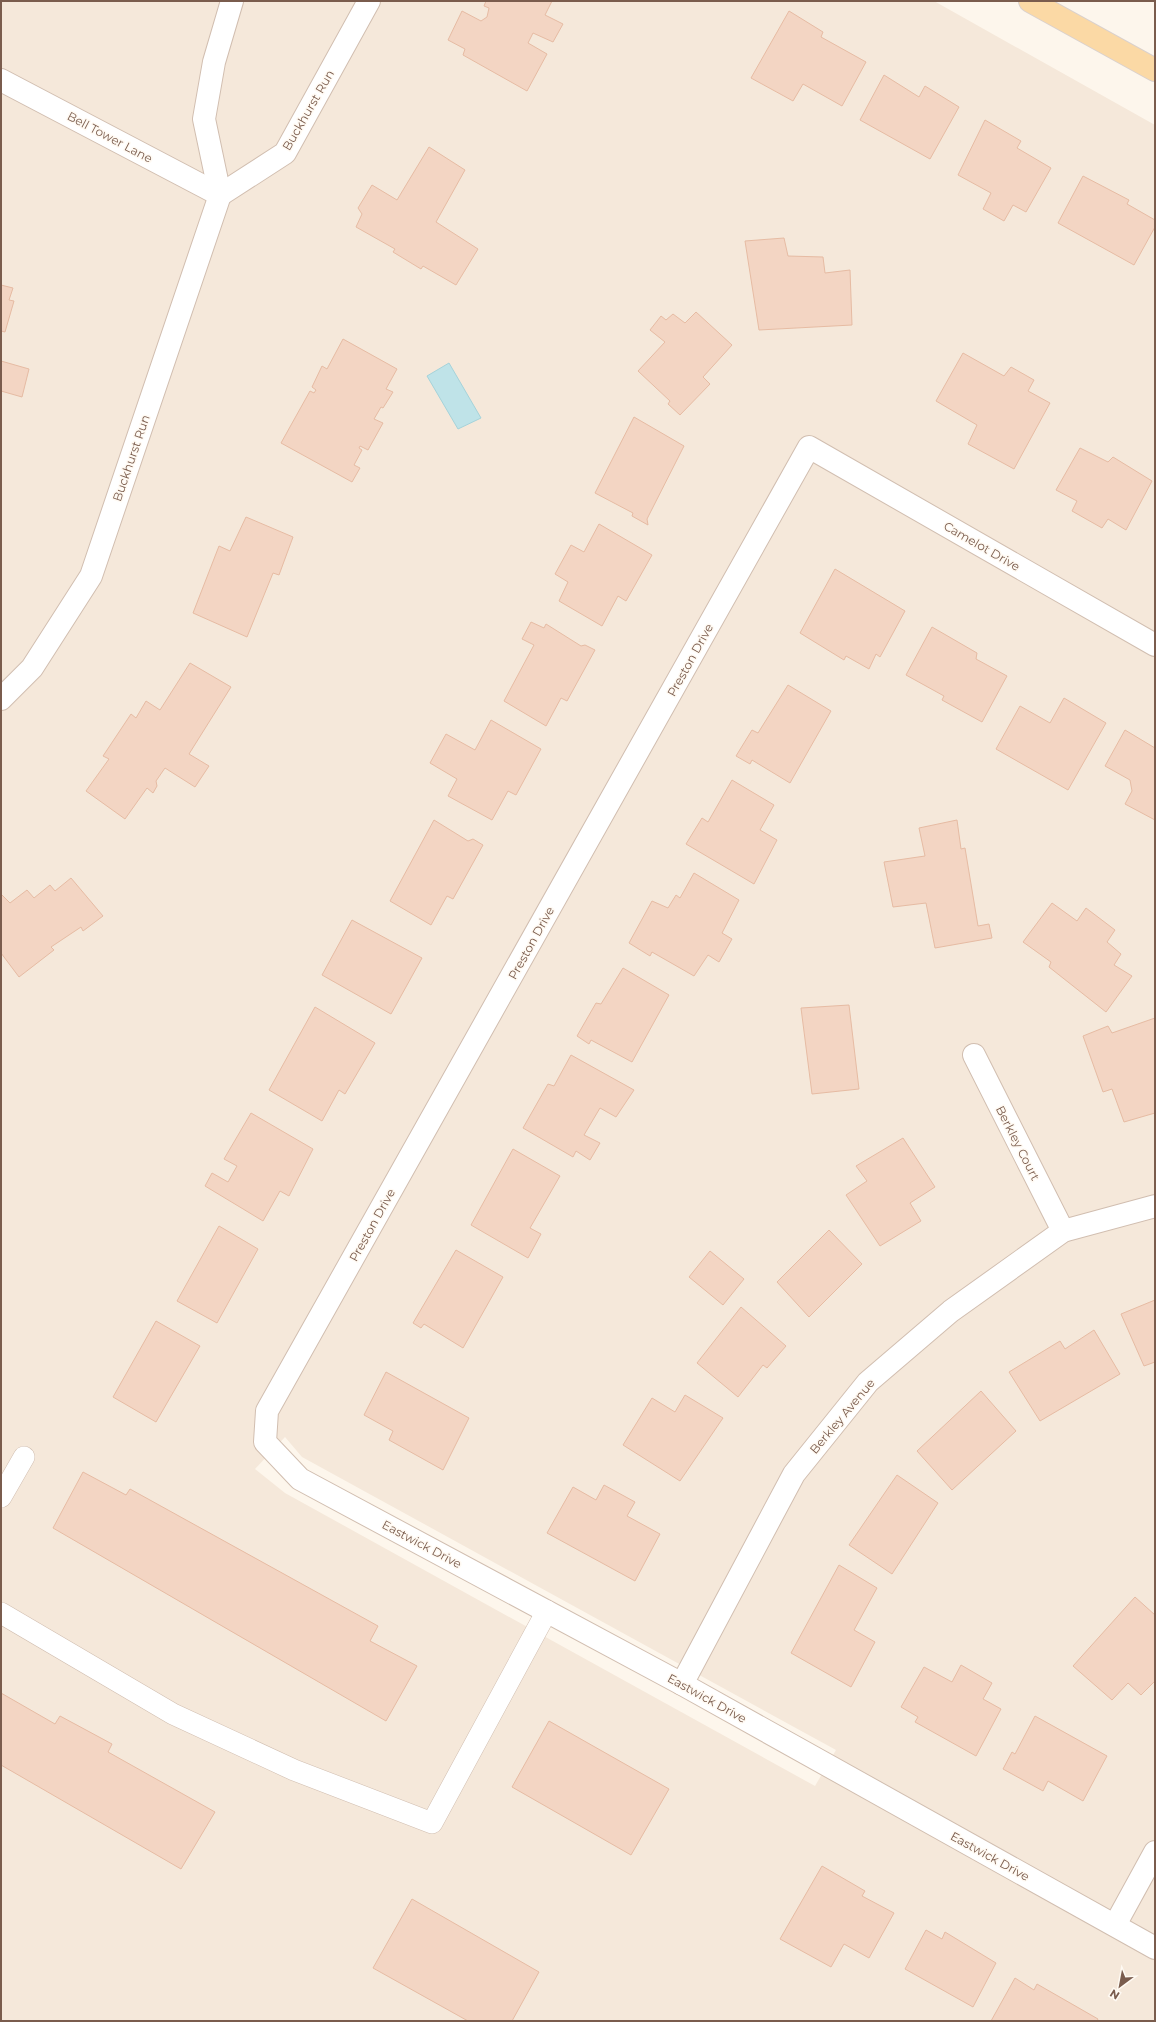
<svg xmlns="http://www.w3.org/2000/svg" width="1156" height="2022" font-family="Montserrat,sans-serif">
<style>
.residential{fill:#f5e8da;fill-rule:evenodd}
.water{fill:#bfe3e8;stroke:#a5d3da}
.building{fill:#f3d5c3;stroke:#e6bba3}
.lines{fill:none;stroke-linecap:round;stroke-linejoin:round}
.service-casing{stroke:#d1beb0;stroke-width:22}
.minor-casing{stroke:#d1beb0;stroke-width:24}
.primary-casing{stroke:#dad1cd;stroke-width:24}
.service{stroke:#fff;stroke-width:21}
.minor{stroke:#fff;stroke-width:22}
.primary{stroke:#fbd9a5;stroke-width:22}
.labels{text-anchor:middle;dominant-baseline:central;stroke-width:3;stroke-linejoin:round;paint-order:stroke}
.street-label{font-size:12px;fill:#7a5c4d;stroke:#fffaf3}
</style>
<rect width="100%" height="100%" fill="#fdf6ec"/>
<!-- residential -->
<path class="residential" d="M1,1H934L1155,125V2021H1ZM285,1437L302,1457L836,1750L815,1786L285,1493L255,1469Z"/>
<!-- water -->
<path class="water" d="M449,363L481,418L458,429L427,376Z"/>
<!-- building -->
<g class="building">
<path d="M486,1H552L545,15L563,24L553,42L533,33L528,43L547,54L527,91L463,55L465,49L448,40L462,11L481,21L487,17L489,8L484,6Z"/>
<path d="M789,11L823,32L821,37L866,62L842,106L803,84L793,101L751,78Z"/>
<path d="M884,75L919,97L925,86L959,107L930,159L860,120Z"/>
<path d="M985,120L1021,141L1017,148L1051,168L1026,212L1013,205L1004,221L983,209L991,193L958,175Z"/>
<path d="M429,147L465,170L436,222L478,249L456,285L423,266L421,269L393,252L395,249L356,227L362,214L358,208L372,185L397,200Z"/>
<path d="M1083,176L1129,200L1127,204L1155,220V227L1134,265L1058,223Z"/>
<path d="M784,238L788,256L823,257L825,273L850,270L852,325L759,330L745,241Z"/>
<path d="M1,285L13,288L9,300L14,301L5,332L1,331Z"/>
<path d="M696,312L732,345L703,377L710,384L680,415L668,404L670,401L638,371L665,342L650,330L661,316L666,320L673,314L685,323Z"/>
<path d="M343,339L397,369L386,389L393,392L383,408L381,407L374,419L383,423L368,450L360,446L359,448L362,450L354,465L360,468L352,482L281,443L310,391L314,393L316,390L312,387L322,366L327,369Z"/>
<path d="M963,353L1004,376L1011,367L1034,380L1028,391L1050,403L1014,469L968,444L977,425L936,401Z"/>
<path d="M1,361L29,369L22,397L1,391Z"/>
<path d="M634,417L684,446L647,519L648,525L632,516L633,513L595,493Z"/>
<path d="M1080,448L1108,462L1113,457L1152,481L1126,530L1108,519L1102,528L1072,511L1077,501L1056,490Z"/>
<path d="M246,517L293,537L279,575L273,573L247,637L193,613L219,546L230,551Z"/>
<path d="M599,524L652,555L626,601L618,596L602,626L559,601L568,582L555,574L571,545L584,552Z"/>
<path d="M835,569L905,611L880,657L876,654L869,669L846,656L844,660L800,633Z"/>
<path d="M531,622L544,628L546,624L581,646L585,645L595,650L567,701L561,698L546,726L504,701L534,645L522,639Z"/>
<path d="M932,627L977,653L976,659L1007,676L982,722L942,700L944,696L906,675Z"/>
<path d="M190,663L231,687L189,754L209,766L195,787L165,768L156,781L157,786L153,793L147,788L125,819L86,791L109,759L103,756L131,714L136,718L146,701L160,710Z"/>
<path d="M788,685L831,711L790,783L752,760L750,764L736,756L752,730L758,733Z"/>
<path d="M1064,698L1106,723L1068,790L996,749L1020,706L1050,723Z"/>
<path d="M491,720L541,749L516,795L508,791L492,820L448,796L457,779L430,763L446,734L475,750Z"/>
<path d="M1125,730L1155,748V820L1125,804L1132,791L1130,780L1105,766Z"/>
<path d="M732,780L774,805L760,830L777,840L754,884L686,844L702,818L708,822Z"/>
<path d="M434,820L468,841L473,839L483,845L453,899L447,896L431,925L390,901Z"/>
<path d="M957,820L961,849L965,848L978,926L989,924L992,938L935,948L926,903L893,907L884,862L925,856L919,828Z"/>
<path d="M694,873L739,900L722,933L732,939L719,962L708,955L694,976L652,952L650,956L629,943L652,901L668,908L676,895L680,898Z"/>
<path d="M71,878L103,916L83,931L81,927L51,947L54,950L19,977L1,953V894L10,903L27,890L34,898L50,885L55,891Z"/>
<path d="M1052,903L1077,921L1086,908L1115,930L1107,942L1121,954L1114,965L1132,976L1106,1012L1049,967L1051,962L1023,942Z"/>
<path d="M352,920L422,958L391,1014L322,975Z"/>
<path d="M623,968L669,995L632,1062L591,1040L589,1044L577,1036L596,1003L601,1004Z"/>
<path d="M849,1005L859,1089L812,1094L801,1008Z"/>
<path d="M315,1007L375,1043L345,1094L339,1090L322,1121L269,1090Z"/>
<path d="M1155,1018V1113L1124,1122L1112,1089L1103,1092L1083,1036L1108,1026L1112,1033Z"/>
<path d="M571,1055L634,1090L616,1117L600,1108L584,1135L600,1143L590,1160L576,1151L573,1157L523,1128L548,1084L554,1086Z"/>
<path d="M251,1113L313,1149L289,1196L280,1191L263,1221L205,1186L212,1173L228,1182L237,1166L224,1159Z"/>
<path d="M903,1138L935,1187L910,1203L921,1221L880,1246L846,1195L867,1181L856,1166Z"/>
<path d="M513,1149L560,1176L530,1228L541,1234L528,1258L471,1225Z"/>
<path d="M219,1226L258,1249L217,1323L177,1301Z"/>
<path d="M829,1230L862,1264L809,1317L777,1282Z"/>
<path d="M456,1250L503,1277L463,1348L424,1324L421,1328L413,1323Z"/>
<path d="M710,1251L744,1279L723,1305L689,1277Z"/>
<path d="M1155,1300V1362L1144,1366L1121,1314Z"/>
<path d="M741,1307L786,1346L767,1368L763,1365L738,1397L697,1363Z"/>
<path d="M156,1321L200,1346L156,1422L113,1397Z"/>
<path d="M1094,1330L1120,1374L1040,1421L1009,1372L1060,1341L1065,1349Z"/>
<path d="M386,1372L469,1418L443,1470L389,1440L393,1431L364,1415Z"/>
<path d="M981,1391L1016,1431L952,1490L917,1451Z"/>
<path d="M685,1395L723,1418L680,1481L623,1445L652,1398L675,1412Z"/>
<path d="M83,1472L126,1495L130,1489L378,1626L370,1641L417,1666L386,1721L53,1528Z"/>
<path d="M897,1475L938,1503L892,1574L849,1545Z"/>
<path d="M604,1485L635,1502L627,1516L660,1534L635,1581L547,1533L573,1487L596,1500Z"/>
<path d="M839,1565L877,1588L854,1630L875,1642L851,1687L791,1653Z"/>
<path d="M1135,1597L1155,1615V1681L1141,1695L1128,1683L1112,1700L1073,1666Z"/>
<path d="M961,1665L992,1683L983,1699L1001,1709L976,1756L915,1722L918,1717L901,1707L924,1667L952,1682Z"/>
<path d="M1,1693L55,1724L60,1716L112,1744L108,1752L215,1812L181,1869L1,1765Z"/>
<path d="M1035,1716L1107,1756L1083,1801L1048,1781L1043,1791L1003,1769L1012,1752L1015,1754Z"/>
<path d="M549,1721L669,1789L631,1855L512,1787Z"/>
<path d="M822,1866L865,1891L862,1896L894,1913L869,1958L844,1944L831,1967L780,1939Z"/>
<path d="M412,1899L539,1972L512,2021H468L373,1968Z"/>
<path d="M926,1930L942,1939L945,1932L996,1963L973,2007L905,1969Z"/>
<path d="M1015,1978L1034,1990L1037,1984L1098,2019L1097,2021H991Z"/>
</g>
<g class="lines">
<!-- service casing -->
<g class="service-casing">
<g id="service">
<path d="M1,1497L24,1457"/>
<path d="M1,1613L173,1714L294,1770L432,1823L547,1611"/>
</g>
</g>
<!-- minor casing -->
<g class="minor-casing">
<g id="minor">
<path d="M1,80L220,195"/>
<path d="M220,195L285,153L369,1"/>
<path d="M1155,645L809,447L267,1411L265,1442L300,1479L682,1684L1155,1948"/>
<path d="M1,699L32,668L91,576L220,195L204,119L214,62L232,1"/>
<path d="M974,1055L1063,1231"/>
<path d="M682,1684L794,1474L868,1382L951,1311L1063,1231L1155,1206"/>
<path d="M1115,1925L1155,1852"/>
</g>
</g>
<!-- primary casing -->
<g class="primary-casing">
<path id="primary" d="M1030,1L1155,70"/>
</g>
<!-- service -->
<use href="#service" class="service"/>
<!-- minor -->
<use href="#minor" class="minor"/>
<!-- primary -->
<use href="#primary" class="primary"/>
</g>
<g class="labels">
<!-- street labels -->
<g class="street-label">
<text transform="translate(308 110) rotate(-60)">Buckhurst Run</text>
<text transform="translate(110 137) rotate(28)">Bell Tower Lane</text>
<text transform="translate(131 458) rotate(-71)">Buckhurst Run</text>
<text transform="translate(982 546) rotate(30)">Camelot Drive</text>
<text transform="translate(690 660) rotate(-61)">Preston Drive</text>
<text transform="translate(531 943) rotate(-61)">Preston Drive</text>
<text transform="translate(1018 1143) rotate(63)">Berkley Court</text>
<text transform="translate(372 1225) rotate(-61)">Preston Drive</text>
<text transform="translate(842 1416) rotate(-50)">Berkley Avenue</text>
<text transform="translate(422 1544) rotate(28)">Eastwick Drive</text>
<text transform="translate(707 1698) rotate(29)">Eastwick Drive</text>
<text transform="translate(990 1856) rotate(29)">Eastwick Drive</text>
</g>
</g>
<!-- border -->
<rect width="1156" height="2022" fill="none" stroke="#7a5c4d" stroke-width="4"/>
<!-- north arrow -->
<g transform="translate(1120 1986) rotate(212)" stroke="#fffaf3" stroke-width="3" paint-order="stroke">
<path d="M0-3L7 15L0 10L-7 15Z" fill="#7a5c4d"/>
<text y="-6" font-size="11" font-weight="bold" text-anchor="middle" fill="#7a5c4d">N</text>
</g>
</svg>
